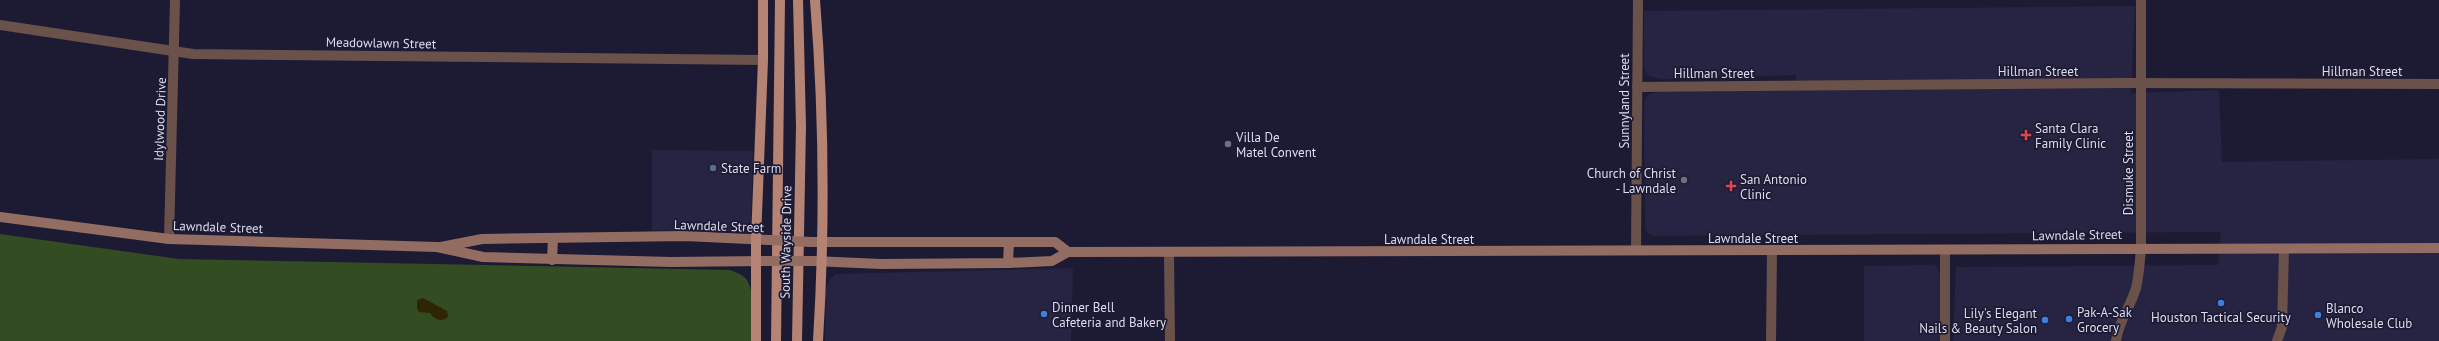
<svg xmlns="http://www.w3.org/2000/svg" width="2439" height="341" font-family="'PT Sans',sans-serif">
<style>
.built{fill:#272342}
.green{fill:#334c22}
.sand{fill:#2e2504}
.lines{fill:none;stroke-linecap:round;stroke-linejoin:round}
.minor{stroke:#6a514a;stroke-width:10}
.tertiary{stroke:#6a514a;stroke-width:10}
.secondary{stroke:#946d62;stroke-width:10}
.primary{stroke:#b58374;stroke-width:10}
.secondary-bridge{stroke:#946d62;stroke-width:10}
.health-dot{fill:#e0444e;stroke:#1d1b34;stroke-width:1.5}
.worship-dot{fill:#6b7280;stroke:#1d1b34;stroke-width:1.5}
.service-dot{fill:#5c6f8a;stroke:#1d1b34;stroke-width:1.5}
.shop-dot{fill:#3f7fe0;stroke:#1d1b34;stroke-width:1.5}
.labels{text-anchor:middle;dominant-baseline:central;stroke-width:3.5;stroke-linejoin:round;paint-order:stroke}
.street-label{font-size:13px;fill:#dde;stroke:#1d1b34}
.poi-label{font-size:13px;fill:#dde;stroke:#1d1b34;text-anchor:start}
</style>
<rect width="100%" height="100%" fill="#1d1b34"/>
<!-- built -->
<g class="built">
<path d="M2135,6L2131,93L2219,90L2222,162L2439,159V341H1953L1956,267L2218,265L2221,232L1653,236L1647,233L1645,227L1644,101L1649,94L1659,92L1796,90V75L1661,79L1648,76L1644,67V11Z"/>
<path d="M652,150L753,151L751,222L742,229L734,231L652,230Z"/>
<path d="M1933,265L1937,267L1940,275V341H1864V266Z"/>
<path d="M1073,268L1071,341H825L826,289L830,279L836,274Z"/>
</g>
<!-- green -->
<path class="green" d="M0,234L179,259L730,270C737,273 745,275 748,282C755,295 751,326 751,341H0Z"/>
<!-- sand -->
<path class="sand" d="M423,298L447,311L448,317C441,323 434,319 430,313L419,312L417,309V300Z"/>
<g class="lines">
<!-- minor -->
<g class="minor">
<path d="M0,25L193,54L763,60"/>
<path d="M1637,87L2122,83L2439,84"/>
<path d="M169,239L175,0"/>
<path d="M1636,250L1638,0"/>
<path d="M1945,250V341"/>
<path d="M1169,252L1170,341"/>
<path d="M1771,341L1772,251"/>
<path d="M2277,341L2282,327L2284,249"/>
</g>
<!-- tertiary -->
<path class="tertiary" d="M2116,341C2119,320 2130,308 2136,288C2139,276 2140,261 2141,248V0"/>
<!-- secondary -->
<g class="secondary">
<path d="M0,217L169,239L437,247L483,257L671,262L767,261"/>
<path d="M813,242H1055L1068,252"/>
<path d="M441,247L482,239L685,236L769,240"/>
<path d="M552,260L553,238"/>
<path d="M813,261L881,264L1008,263L1052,261L1068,252L2439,248"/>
<path d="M1008,263L1009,242"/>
</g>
<!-- primary -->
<g class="primary">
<path d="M815,0C824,113 825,228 818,341"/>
<path d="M756,341V240L763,60V0"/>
<path d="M776,341L780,0"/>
<path d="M797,341L801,126L798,0"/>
</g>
<!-- secondary-bridge -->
<g class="secondary-bridge">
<path d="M769,240L811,242"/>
<path d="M767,261H811"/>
</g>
</g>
<!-- markers -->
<g class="health-dot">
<path d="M2024 129h4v4h4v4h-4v4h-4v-4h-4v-4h4z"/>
<path d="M1729 180h4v4h4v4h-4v4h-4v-4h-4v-4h4z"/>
</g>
<g class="worship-dot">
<circle cx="1228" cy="144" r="4"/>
<circle cx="1684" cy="180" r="4"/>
</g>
<circle class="service-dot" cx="713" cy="168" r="4"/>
<g class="shop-dot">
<circle cx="2221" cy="303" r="4"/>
<circle cx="1044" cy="314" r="4"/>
<circle cx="2318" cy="315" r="4"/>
<circle cx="2069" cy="319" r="4"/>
<circle cx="2045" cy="320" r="4"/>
</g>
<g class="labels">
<!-- street labels -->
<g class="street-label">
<text transform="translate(381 43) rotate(1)">Meadowlawn Street</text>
<text x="2038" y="71">Hillman Street</text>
<text x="2362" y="71">Hillman Street</text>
<text x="1714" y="73">Hillman Street</text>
<text transform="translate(1624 101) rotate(-90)">Sunnyland Street</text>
<text transform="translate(160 119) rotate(-88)">Idylwood Drive</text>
<text transform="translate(2128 173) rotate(-90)">Dismuke Street</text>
<text transform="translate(719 226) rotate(2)">Lawndale Street</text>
<text transform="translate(218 227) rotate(2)">Lawndale Street</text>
<text transform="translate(2077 235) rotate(-1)">Lawndale Street</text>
<text x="1753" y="238">Lawndale Street</text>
<text x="1429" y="239">Lawndale Street</text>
<text transform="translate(786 242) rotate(-89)">South Wayside Drive</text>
</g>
<!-- poi labels -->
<g class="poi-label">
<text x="2035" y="128">Santa Clara<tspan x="2035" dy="15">Family Clinic</tspan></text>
<text x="1236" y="137">Villa De<tspan x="1236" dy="15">Matel Convent</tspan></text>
<text x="721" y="168">State Farm</text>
<text x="1676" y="173" text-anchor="end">Church of Christ<tspan x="1676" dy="15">- Lawndale</tspan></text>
<text x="1740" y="179">San Antonio<tspan x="1740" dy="15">Clinic</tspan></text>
<text x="1052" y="307">Dinner Bell<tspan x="1052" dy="15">Cafeteria and Bakery</tspan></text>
<text x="2326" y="308">Blanco<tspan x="2326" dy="15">Wholesale Club</tspan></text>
<text x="2077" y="312">Pak-A-Sak<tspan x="2077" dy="15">Grocery</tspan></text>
<text x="2037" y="313" text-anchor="end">Lily's Elegant<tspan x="2037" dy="15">Nails &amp; Beauty Salon</tspan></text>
<text x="2221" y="317" text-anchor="middle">Houston Tactical Security</text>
</g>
</g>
</svg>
